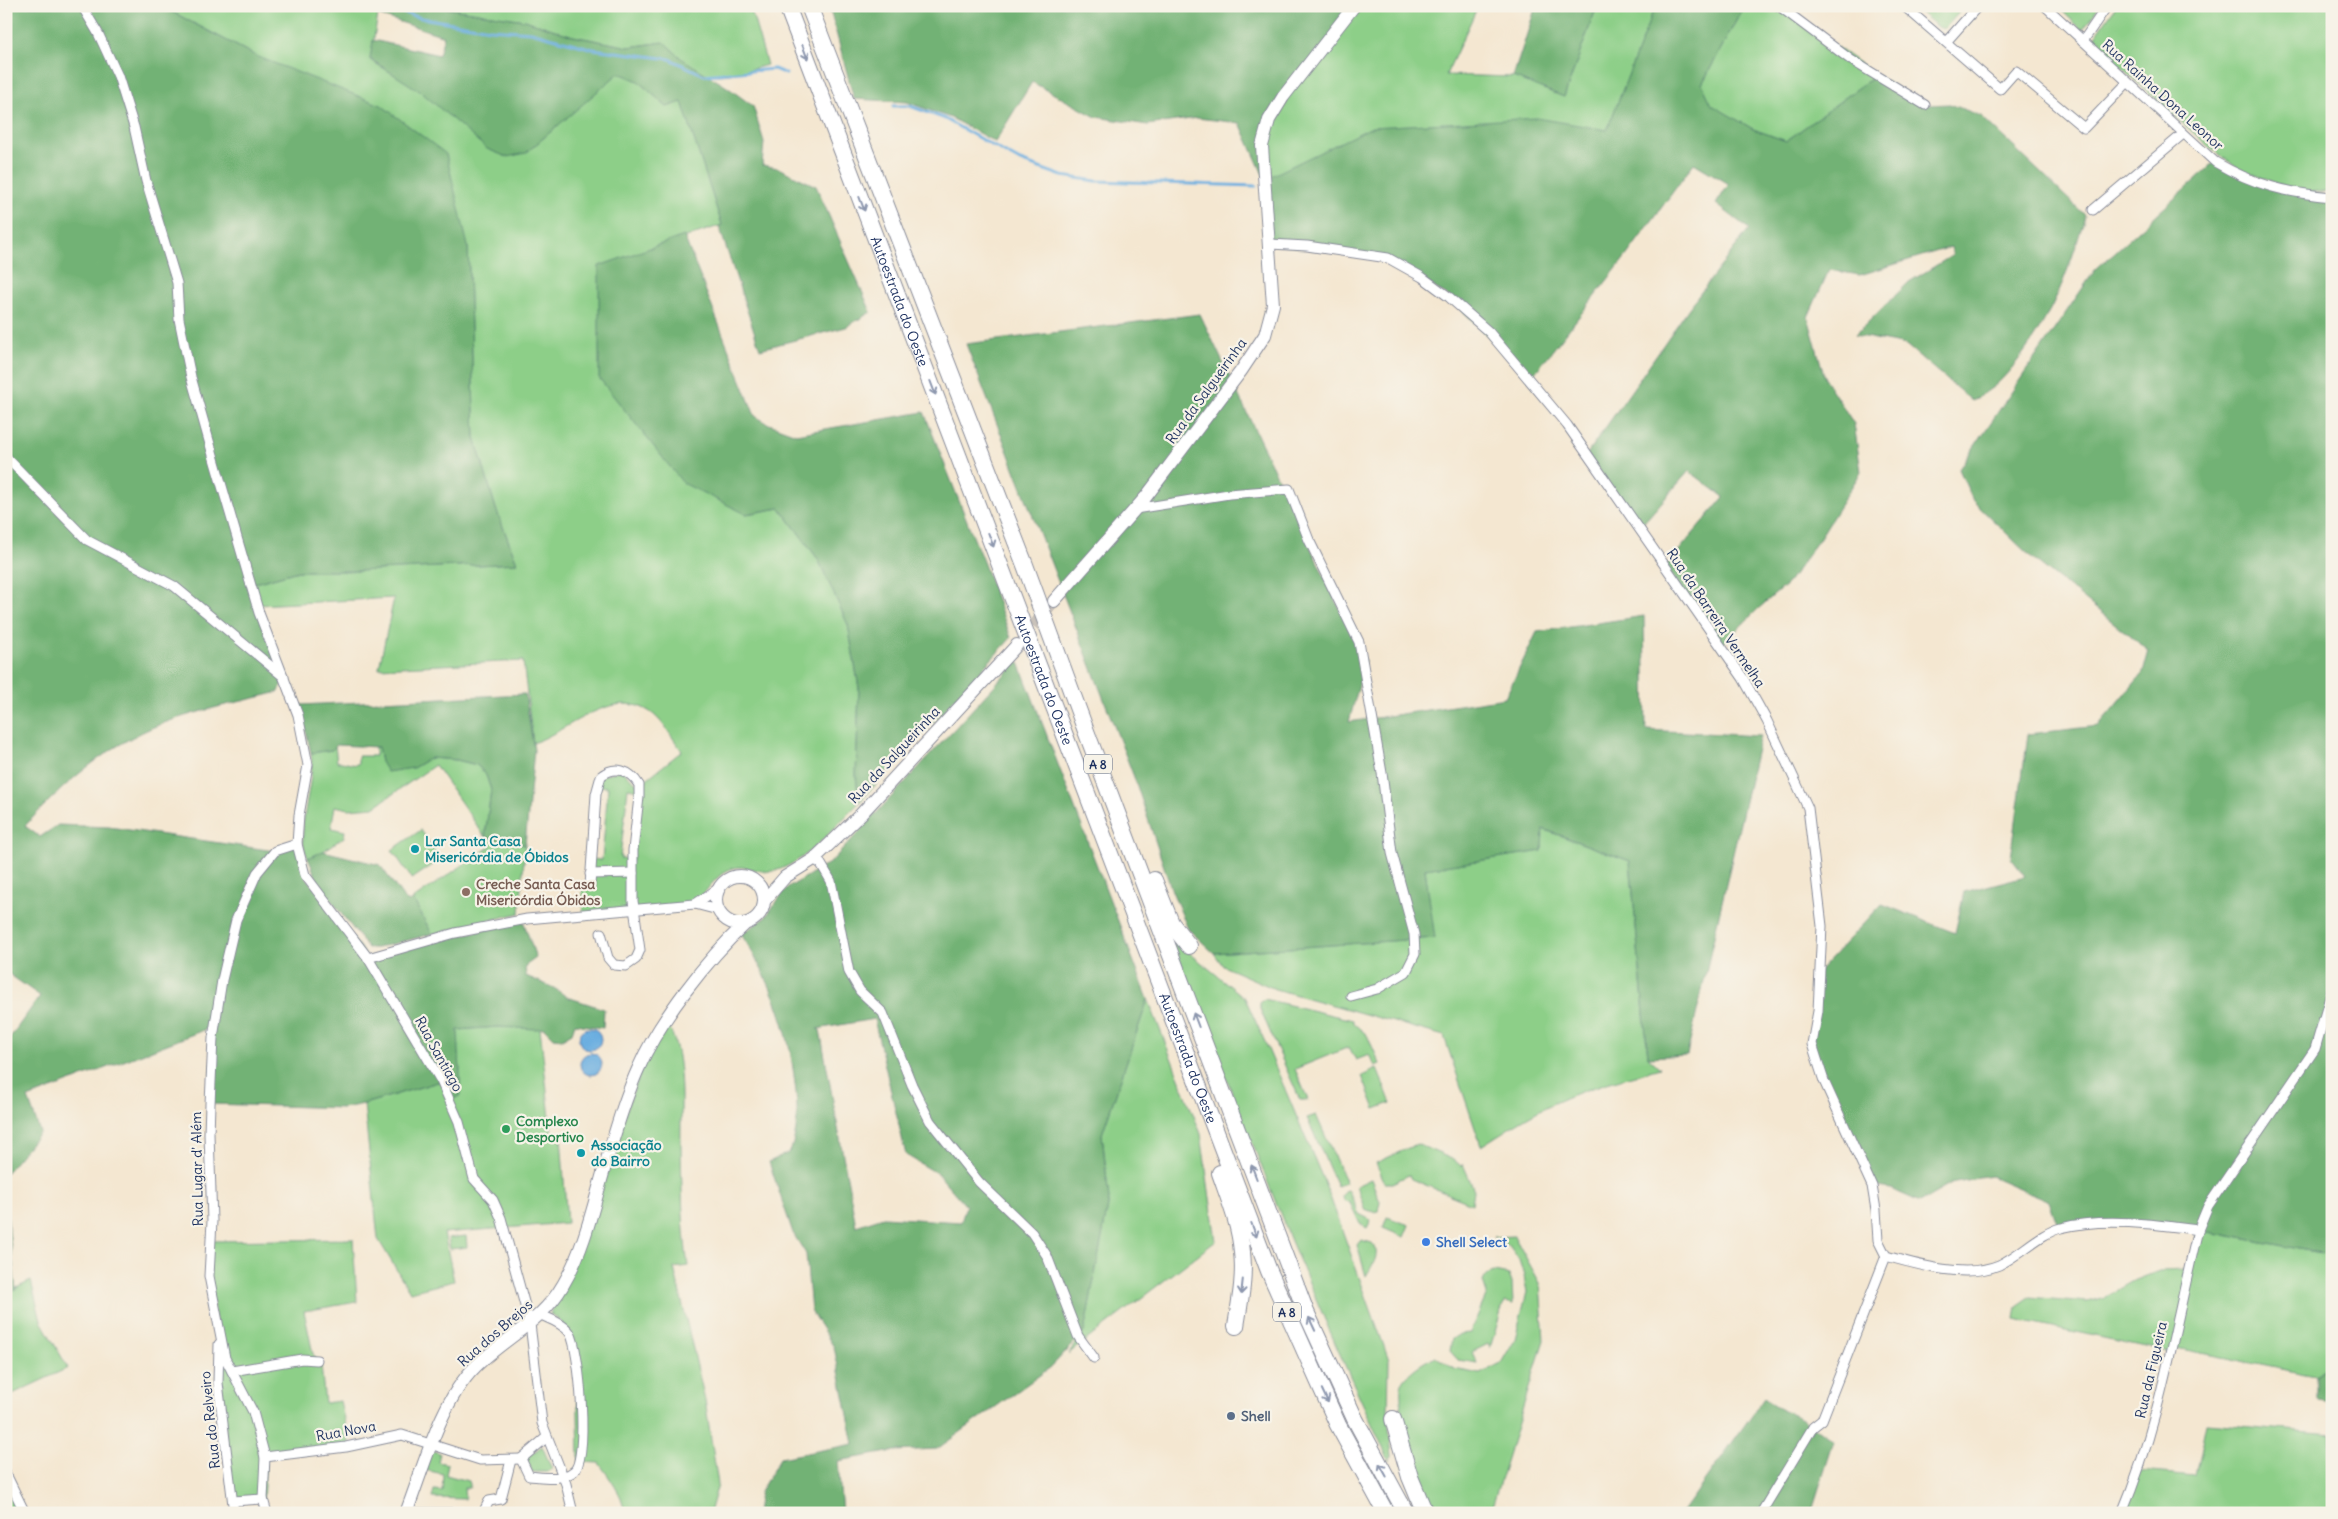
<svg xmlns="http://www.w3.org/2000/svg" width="2338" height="1519" font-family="Delius,sans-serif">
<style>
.green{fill:#8dcf88;stroke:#547f73;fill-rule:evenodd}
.forest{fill:#72b274;stroke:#467069;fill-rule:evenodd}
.water{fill:#6aaee0;stroke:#426e9f}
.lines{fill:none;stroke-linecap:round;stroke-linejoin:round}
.stream{stroke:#6aaee0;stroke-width:3}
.secondary-tunnel{stroke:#c9c2ba;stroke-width:12;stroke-dasharray:12 6;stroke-linecap:butt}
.street-casing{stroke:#888b98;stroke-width:11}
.secondary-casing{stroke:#888b98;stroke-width:14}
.highway-casing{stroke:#888b98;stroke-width:18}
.street{stroke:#fff;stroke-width:9}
.secondary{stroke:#fff;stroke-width:12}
.highway{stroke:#fff;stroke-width:16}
.oneway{stroke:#8d97ae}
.culture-dot{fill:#0f9aa8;stroke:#f7f3e8;stroke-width:2}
.education-dot{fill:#8d6e63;stroke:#f7f3e8;stroke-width:2}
.leisure-dot{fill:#2e9e5b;stroke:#f7f3e8;stroke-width:2}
.shop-dot{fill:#3f7fe0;stroke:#f7f3e8;stroke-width:2}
.service-dot{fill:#5c6f8a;stroke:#f7f3e8;stroke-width:2}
.labels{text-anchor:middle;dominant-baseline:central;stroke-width:4.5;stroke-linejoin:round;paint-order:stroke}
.shield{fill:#f7f3e8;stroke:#5d6a87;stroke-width:1}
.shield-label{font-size:12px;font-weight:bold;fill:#1b2f5e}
.street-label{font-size:14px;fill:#1b2f5e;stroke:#f7f3e8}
.culture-label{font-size:14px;font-weight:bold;fill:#0d838f;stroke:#f7f3e8;text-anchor:start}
.education-label{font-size:14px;font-weight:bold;fill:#785e54;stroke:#f7f3e8;text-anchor:start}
.leisure-label{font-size:14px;font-weight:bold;fill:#27864d;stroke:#f7f3e8;text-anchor:start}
.shop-label{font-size:14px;font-weight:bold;fill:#366cbe;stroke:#f7f3e8;text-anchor:start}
.service-label{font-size:14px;font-weight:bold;fill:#4e5e75;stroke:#f7f3e8;text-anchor:start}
</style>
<rect width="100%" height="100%" fill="#f7f3e8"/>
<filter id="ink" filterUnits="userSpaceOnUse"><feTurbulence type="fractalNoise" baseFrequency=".02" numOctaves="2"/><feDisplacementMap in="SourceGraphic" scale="10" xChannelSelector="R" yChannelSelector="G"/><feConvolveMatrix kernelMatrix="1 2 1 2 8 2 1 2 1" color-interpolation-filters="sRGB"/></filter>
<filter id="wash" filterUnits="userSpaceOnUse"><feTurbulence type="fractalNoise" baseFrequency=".0096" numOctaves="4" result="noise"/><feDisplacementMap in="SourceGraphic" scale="20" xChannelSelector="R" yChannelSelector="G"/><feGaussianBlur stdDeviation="1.12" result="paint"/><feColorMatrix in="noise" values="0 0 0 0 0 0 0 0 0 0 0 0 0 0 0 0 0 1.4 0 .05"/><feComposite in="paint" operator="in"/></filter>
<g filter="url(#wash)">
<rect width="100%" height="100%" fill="#f4e7d1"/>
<!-- green -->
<g class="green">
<path d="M161,6H388L378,15L370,60L526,153L619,72L638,81L667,107L682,101L722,225L600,266L746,514L780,508L818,559L848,624L859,688L856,776L859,803C836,825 813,855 783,868C761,878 748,862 730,869C716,875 705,893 695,904L583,914L582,885L589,886L591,859L602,860L608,787L598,786L601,776L621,770L639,785L682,751C673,739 664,723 653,714C615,684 568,731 533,743L523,661L379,668L394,598L257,605L251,584L298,571H358L517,563L496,509L475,438L468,246L256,56ZM628,788L638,790L633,859L620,858Z"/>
<path d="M431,6H750L767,65C743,71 712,83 689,67C680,60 672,50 664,42L629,47L573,36L525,20Z"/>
<path d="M1354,6H1478L1446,75L1513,77L1564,97L1597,6H1655L1608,130L1265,179L1269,120Z"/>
<path d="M1744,6H1779L1876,75L1786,141L1753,129L1711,105L1702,84Z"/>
<path d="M1913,6H1965L1944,29L1938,27Z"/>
<path d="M2057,6H2100L2082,30Z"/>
<path d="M2116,6H2332V193L2289,189L2237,167L2208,146L2092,41Z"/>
<path d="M335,746L337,762C345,761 351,766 358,764V756H375V746L378,747L381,762L413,768L430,758L457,760L477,765L486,775L491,790L485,837L525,845L520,913L432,934L413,899L491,846L485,837L435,765L374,807L349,809L335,806L331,828L345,831L344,837L319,854L308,858C293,830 316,785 311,753L332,750Z"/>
<path d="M1542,829L1630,861L1648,1057L1660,1068C1624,1078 1588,1087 1554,1103C1528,1115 1505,1131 1481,1146L1444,1036L1275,989L1223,966L1214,953L1434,938L1425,869L1542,851Z"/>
<path d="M421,830L440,860L412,879L392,850Z"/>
<path d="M1171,938L1245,998L1265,1042L1328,1191L1389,1360L1388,1418L1392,1456L1389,1461L1338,1350L1291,1241Z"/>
<path d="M1148,999L1201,1134L1216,1241L1068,1354L1084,1332L1109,1200L1102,1134Z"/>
<path d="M1264,999L1353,1020V1023L1367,1035L1380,1064L1375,1066L1369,1055L1356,1060L1349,1047L1295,1069L1308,1100H1300L1260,1009V1003Z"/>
<path d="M666,1022C686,1052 680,1111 681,1147C682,1187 682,1227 688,1266L674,1268L705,1400L718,1484L710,1513H625C621,1492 611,1480 599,1463L579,1462L577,1363L561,1321L550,1314L642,1068Z"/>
<path d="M498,1027L540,1028L552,1136H561L567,1223L444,1233L454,1281L410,1292L378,1239L364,1104L441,1081L460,1071L457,1030Z"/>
<path d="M1377,1069L1391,1103L1375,1109L1362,1076Z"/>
<path d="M1316,1115L1346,1183L1337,1186L1307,1118Z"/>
<path d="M1417,1144L1454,1160L1461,1166L1463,1164L1474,1190L1472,1204L1411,1179L1409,1175L1392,1183H1385L1376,1163Z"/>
<path d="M1371,1179L1380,1202L1378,1211L1373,1212L1365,1209L1356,1186Z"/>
<path d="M1346,1190L1349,1191L1359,1214L1371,1220L1367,1228L1360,1224L1350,1203L1343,1200L1342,1196Z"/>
<path d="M1387,1217L1409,1225L1404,1237L1383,1228Z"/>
<path d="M2198,1230L2332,1255V1359L2316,1376L2171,1347L2169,1352L2015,1319L2017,1306L2030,1297L2087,1302L2105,1297L2131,1282L2159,1271L2188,1270Z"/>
<path d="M466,1236L467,1247L450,1249L448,1238Z"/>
<path d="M1514,1236L1540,1283L1544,1340L1490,1513H1436C1417,1477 1398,1441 1401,1399C1401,1395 1400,1387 1402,1383C1408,1371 1424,1362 1435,1356L1454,1369L1480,1374L1501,1363L1515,1339L1527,1292L1524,1276L1519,1260L1511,1248L1494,1237Z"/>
<path d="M353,1239L357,1302L304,1311L313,1354L321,1366L325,1403L340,1401L350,1446L266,1457L263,1499L233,1501L228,1467L219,1342L209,1276L211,1241Z"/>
<path d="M1361,1240L1372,1243C1382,1254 1372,1265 1366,1276L1357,1245Z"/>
<path d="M1494,1272L1509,1275L1512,1283L1513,1304L1504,1302L1490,1348L1488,1344L1472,1352L1477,1363L1458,1360L1450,1351L1452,1339L1460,1334L1470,1333L1487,1294L1483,1282L1486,1275Z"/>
<path d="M31,1281L41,1321L68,1368L6,1397V1293Z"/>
<path d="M2207,1423L2332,1434V1513H2122L2139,1471L2196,1476Z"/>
<path d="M542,1446L552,1469L548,1472H532L526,1458Z"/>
<path d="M429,1450L440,1453L438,1462L448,1464L446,1475L468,1481L470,1488H464L465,1499L432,1498L434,1490L442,1491L443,1474L425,1470Z"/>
<path d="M6,1474L25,1513H6Z"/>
</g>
<!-- forest -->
<g class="forest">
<path d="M6,6H161L256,56L381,105L446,154L468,246L475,438L496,509L517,563L358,571H298L251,584L284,677L279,692C240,702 199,710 161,724C109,744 62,785 25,826L40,837L58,825L109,827L275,851L297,844L305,875L368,958L523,920L536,958L525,966L526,976L554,988L567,997L604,1009L603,1028L575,1024L572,1033L562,1039L554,1038L544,1028L535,1029L498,1027L458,1030L461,1095L450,1101L441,1081L364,1104L343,1108L210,1104L214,1026L28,1098L40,1132L6,1173V1043L40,996L6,972Z"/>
<path d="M388,6H431L525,20L573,36L629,47L664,42L681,58L727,87L753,106L764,142L762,165L778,168L816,186L871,312L846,327L760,349L719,226L722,225L682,102L667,107L638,81L619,73L526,153L507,157L487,149L421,92L370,59L373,40L439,55L444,36L378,15Z"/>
<path d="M829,6H1354L1269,120L1265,179L1372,127L1537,118L1607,130L1655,6H1744L1702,84L1712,105L1753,129L1786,141L1876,75L1925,105L1950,104L1981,116L2085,215C2069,275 2044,336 2000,381C1992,389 1981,395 1972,401L1906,345L1855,335L1909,282L1953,255L1951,247L1860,275L1829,270L1808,317L1825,379L1854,424L1861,472L1819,539L1788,583L1759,608L1721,646L1665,567L1724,497L1689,471L1639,528L1587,454L1689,308L1749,229L1716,204L1729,184L1694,163L1627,255L1530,379L1449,297L1388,258L1270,244L1265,179L1240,123L1197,118L1148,125L1096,117L1032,82L995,142L951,118L907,102L854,99Z"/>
<path d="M1536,6H1597L1564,97L1513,77Z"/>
<path d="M2215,162L2242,178L2332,197V1255L2198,1230L2145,1223L2059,1228L2049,1201L1991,1176L1955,1182L1920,1202L1891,1189L1872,1186L1812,1044L1819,971L1882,904L1955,933L1964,892L2025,876L2011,858L2028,734L2098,726L2143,673L2149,651L2030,556L1973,501L1959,469L2095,270Z"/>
<path d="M684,236L755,416L769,424L796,434L924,412L984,564L1011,638L859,803L856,776L859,688L848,625L818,559L780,508L746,514L683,483L599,378V266Z"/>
<path d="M1200,314L1365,662L1349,722L1505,698L1537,632L1644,616L1646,730L1760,736L1687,1055L1648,1057L1630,861L1543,829L1542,851L1425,869L1435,938L1214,953L1188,929L1172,891L1134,777L966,344Z"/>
<path d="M1018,660L1148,999L1102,1134L1109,1200L1084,1332L1051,1367L937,1449L894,1451L838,1461L842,1513H757L760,1492L780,1458L854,1444L834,1347L811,1311L806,1254L793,1233L769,1162L790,1152C799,1129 798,1108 795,1084C789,1027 772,982 741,934L764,919L786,889L831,862ZM874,1019L906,1155L938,1174L966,1206L961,1222L883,1217L856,1226L820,1030L817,1029Z"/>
<path d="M525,694L534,750L525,845L485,837L491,790L486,775L477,765L457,760L430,758L413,768L387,772L381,762L378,747L337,745L332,750L311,753L300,705Z"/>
<path d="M323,851L380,865L405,900L410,902L413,899L432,934L377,948H368L330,899L316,877L308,858Z"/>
<path d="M6,1205L16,1290L6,1293Z"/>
<path d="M2332,1359V1401L2316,1399V1376Z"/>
<path d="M1764,1398L1778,1408L1802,1419L1834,1441L1811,1513H1682Z"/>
</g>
<!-- water -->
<g class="water">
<circle cx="590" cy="1039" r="11"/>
<circle cx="591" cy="1064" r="11"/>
</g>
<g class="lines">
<!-- stream -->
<g class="stream">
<path d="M382,6L421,18L490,29L531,32L593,49L670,59L704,75L774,69L786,74"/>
<path d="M893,106H910L943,118L1020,161L1062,176L1096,181L1256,186"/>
</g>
</g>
</g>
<g filter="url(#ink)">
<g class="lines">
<!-- secondary-tunnel -->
<path class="secondary-tunnel" d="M1022,640L1054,601"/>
<!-- street casing -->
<g class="street-casing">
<g id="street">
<path d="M82,6L98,33L118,76L134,127L146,181L177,283L179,319L191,377L215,462L259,613L298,715L308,765L299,815L297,844L305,875L368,958L441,1081L459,1122L474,1179L493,1200L501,1218L530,1324L542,1423L566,1484L573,1513"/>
<path d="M1779,6L1851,60L1925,105"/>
<path d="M1904,6L2000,89L2016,71L2084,128L2127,83"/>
<path d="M2045,6L2215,162C2254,185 2287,193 2332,197"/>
<path d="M2083,41L2107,6"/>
<path d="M1946,42L1978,6"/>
<path d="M2093,210L2183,134"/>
<path d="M1270,244L1307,246L1388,258L1422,277L1449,297L1489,332L1567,425L1743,678L1767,721L1808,808L1822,926L1818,1011L1812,1044L1824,1081L1872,1186L1876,1210L1878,1240L1886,1256C1918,1265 1966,1279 1999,1265C2019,1256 2040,1233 2061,1228C2102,1217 2156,1224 2198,1230"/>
<path d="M6,457L87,540L174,586L284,677"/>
<path d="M1135,509L1229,494L1289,489L1309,540L1359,642L1382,773L1392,853L1414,934L1415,954L1406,972L1377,989L1351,996"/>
<path d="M814,859L821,864L831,881L849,972L860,991L883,1013L912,1085L930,1121L979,1182L1032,1233L1047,1256L1078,1336L1094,1358"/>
<path d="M590,874L633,873"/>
<path d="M590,886L596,794L601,776C615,765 630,770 639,785V797L633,850V901L640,950L636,959L626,966L614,965L608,958L601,933"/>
<path d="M695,904L719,888"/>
<path d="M368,958L455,933L527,919L695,904L718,910"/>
<path d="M541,1315C550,1319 564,1324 570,1333C580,1350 589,1459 574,1471C562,1481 543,1477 529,1476L521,1459L547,1437"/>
<path d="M219,1344L218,1383L234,1513"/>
<path d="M232,1371L302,1359L317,1360"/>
<path d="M265,1457L346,1447L402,1435L480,1460L521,1459"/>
<path d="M6,1474L25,1513"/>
<path d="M233,1501L263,1499"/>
<path d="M267,1513L263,1499L265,1457L253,1412L225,1358L209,1276L212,1221L209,1134L210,1104L213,1038L222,980L236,920L257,873L275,851L297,844"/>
<path d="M415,1513H458"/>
<path d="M483,1513L489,1501L501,1499L511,1460"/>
<path d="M1761,1513L1813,1427L1822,1420L1886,1256"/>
<path d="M2122,1513C2160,1423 2175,1324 2198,1230L2208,1206L2315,1049L2332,990"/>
</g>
</g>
<!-- secondary casing -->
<g class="secondary-casing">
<g id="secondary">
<path d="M1054,601L1145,498L1241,371L1265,335L1273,305L1262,146L1269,120L1283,97L1354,6"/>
<circle cx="740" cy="900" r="24"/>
<path d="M764,901L785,877L814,859L861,814L1017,645"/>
<path d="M406,1513C424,1467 440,1402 475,1367C504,1338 543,1321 563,1285C586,1246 595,1198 608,1156C617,1126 626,1095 639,1067C659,1021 708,958 745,924"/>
</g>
</g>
<!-- highway casing -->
<g class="highway-casing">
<g id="highway">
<path id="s1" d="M787,6L1269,1271L1338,1425L1386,1513"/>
<path d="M809,6L1025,565L1086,731L1306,1312L1355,1419L1406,1513"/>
<path d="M1154,880L1171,923L1189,946"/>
<path d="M1220,1173C1229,1199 1240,1225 1242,1252C1245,1277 1240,1301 1236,1326"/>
<path d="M1393,1419L1410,1477L1425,1513"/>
</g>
</g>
<!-- street -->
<use href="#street" class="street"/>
<!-- secondary -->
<use href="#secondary" class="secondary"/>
<!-- highway -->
<use href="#highway" class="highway"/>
</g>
<!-- one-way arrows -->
<defs><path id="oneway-shaft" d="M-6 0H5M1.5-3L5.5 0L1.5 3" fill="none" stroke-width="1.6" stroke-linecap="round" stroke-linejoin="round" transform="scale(1.25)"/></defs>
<g class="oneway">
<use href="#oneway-shaft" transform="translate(805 52) rotate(69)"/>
<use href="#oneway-shaft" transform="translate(862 204) rotate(69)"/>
<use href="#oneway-shaft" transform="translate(933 388) rotate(69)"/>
<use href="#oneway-shaft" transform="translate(991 540) rotate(69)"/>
<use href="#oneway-shaft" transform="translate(1196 1020) rotate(-111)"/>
<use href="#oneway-shaft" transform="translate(1254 1172) rotate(-111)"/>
<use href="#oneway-shaft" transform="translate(1254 1230) rotate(69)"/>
<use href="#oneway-shaft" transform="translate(1242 1287) rotate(96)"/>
<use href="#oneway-shaft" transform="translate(1312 1324) rotate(-115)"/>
<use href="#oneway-shaft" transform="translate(1325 1396) rotate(65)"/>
<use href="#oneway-shaft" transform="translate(1383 1470) rotate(-119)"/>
</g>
</g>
<!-- markers -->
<g class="culture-dot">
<circle cx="415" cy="849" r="5"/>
<circle cx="581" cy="1153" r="5"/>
</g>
<circle class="education-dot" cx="466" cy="892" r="5"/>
<circle class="leisure-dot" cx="506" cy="1129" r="5"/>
<circle class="shop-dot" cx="1426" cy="1242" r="5"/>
<circle class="service-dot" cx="1231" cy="1416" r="5"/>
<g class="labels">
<!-- shield labels -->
<g class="shield">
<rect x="1084" y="754.5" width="28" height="19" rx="4"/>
<rect x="1273" y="1302.5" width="28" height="19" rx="4"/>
</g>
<g class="shield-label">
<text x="1098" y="764">A 8</text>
<text x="1287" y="1312">A 8</text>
</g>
<!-- street labels -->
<g class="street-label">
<text transform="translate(2163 95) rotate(42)">Rua Rainha Dona Leonor</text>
<text stroke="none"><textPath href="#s1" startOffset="316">Autoestrada do Oeste</textPath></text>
<text transform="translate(1206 391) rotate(-54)">Rua da Salgueirinha</text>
<text transform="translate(1716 618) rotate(56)">Rua da Barreira Vermelha</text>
<text stroke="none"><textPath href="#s1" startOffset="721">Autoestrada do Oeste</textPath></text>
<text transform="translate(894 755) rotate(-47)">Rua da Salgueirinha</text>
<text transform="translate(439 1054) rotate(61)">Rua Santiago</text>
<text stroke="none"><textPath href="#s1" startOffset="1126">Autoestrada do Oeste</textPath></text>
<text transform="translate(197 1169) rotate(-91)">Rua Lugar d' Além</text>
<text transform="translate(495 1333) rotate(-41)">Rua dos Brejos</text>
<text transform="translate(2151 1370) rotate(-77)">Rua da Figueira</text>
<text transform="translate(210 1420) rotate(-96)">Rua do Relveiro</text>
<text transform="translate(346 1431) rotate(-10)">Rua Nova</text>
</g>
<!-- culture labels -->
<g class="culture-label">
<text x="425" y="841">Lar Santa Casa<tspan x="425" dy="16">Misericórdia de Óbidos</tspan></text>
<text x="591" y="1145">Associação<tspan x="591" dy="16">do Bairro</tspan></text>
</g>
<!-- education labels -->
<g class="education-label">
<text x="476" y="884">Creche Santa Casa<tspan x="476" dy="16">Misericórdia Óbidos</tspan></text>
</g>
<!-- leisure labels -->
<g class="leisure-label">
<text x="516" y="1121">Complexo<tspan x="516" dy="16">Desportivo</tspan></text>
</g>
<!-- shop labels -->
<g class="shop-label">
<text x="1436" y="1242">Shell Select</text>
</g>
<!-- service labels -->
<g class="service-label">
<text x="1241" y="1416">Shell</text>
</g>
</g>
<!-- margin -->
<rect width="2338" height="1519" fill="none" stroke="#f7f3e8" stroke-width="25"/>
</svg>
